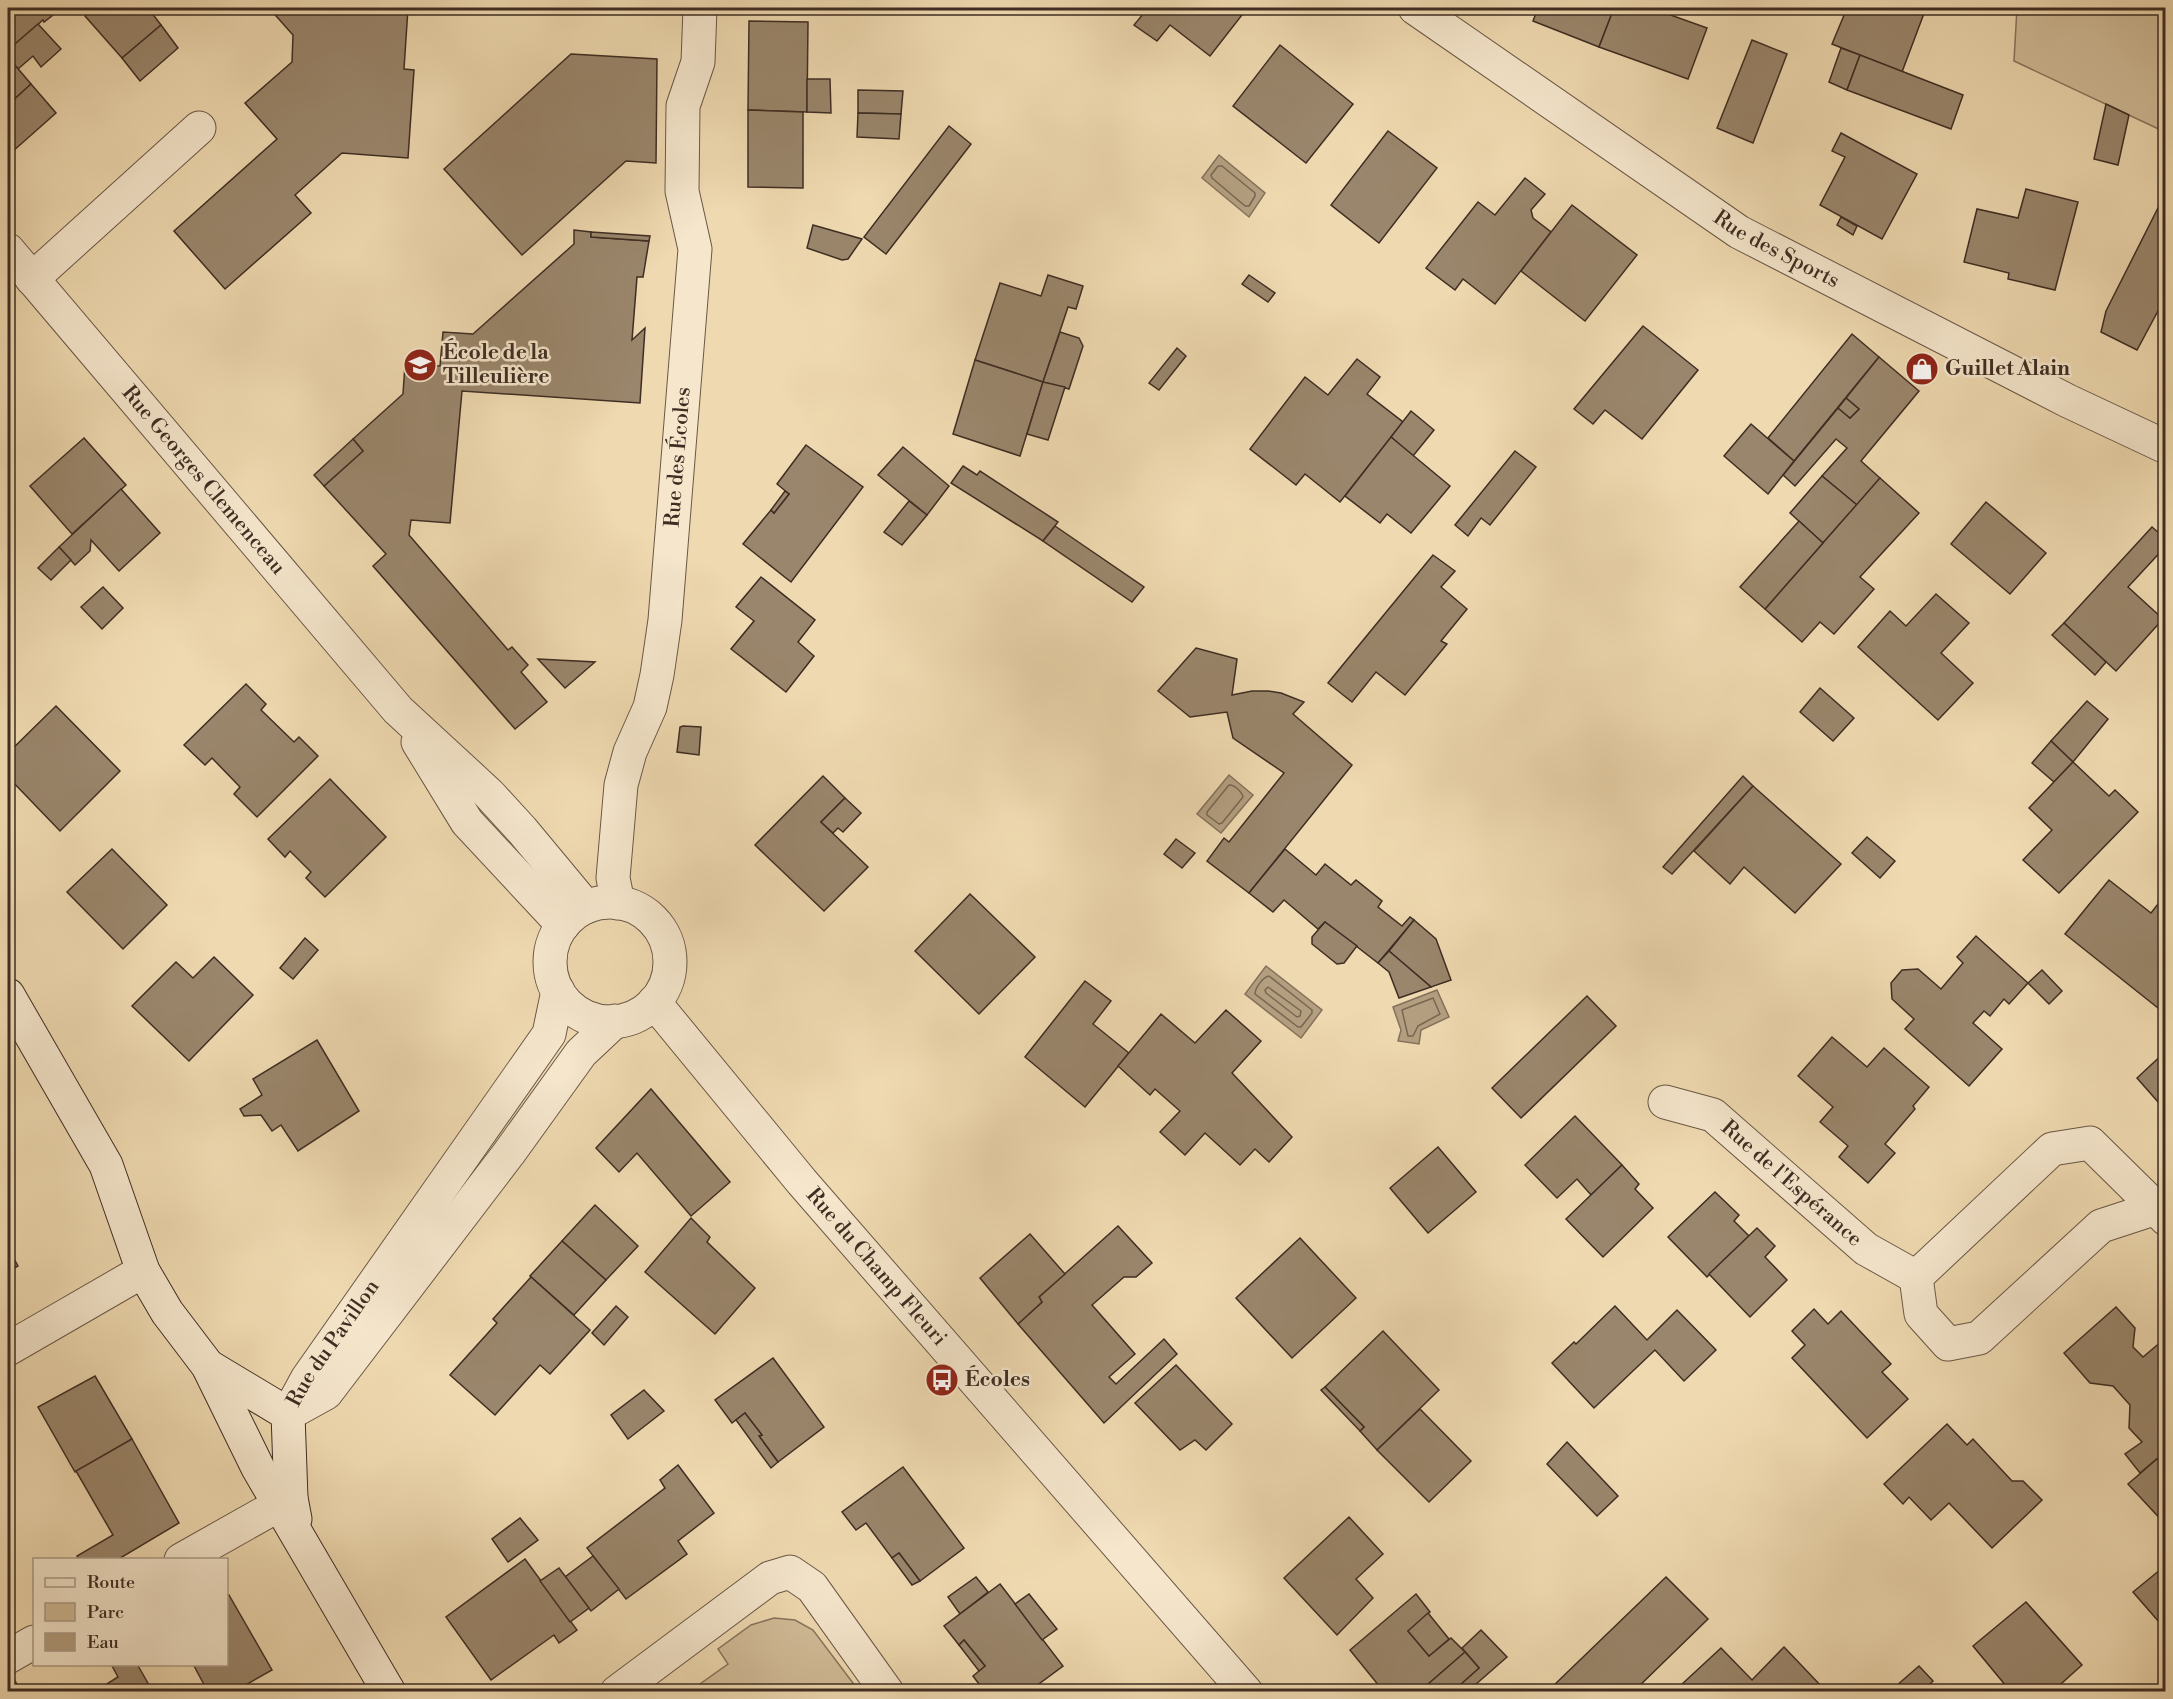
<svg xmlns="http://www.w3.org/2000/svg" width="2173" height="1699" font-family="'Libre Bodoni',serif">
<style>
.green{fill:#d1bc98;stroke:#88745e;stroke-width:1.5}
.water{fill:#b39f80;stroke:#84715b;stroke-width:1.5}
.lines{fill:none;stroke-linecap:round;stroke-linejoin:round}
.shore{stroke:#786652;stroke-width:1.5}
.building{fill:#9a866c;stroke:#3e2d23;stroke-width:1.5}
.minor-casing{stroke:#6a5846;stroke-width:35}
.tertiary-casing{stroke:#6a5846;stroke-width:35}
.secondary-casing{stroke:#3e2d23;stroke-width:35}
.minor{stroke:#f5e6cc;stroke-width:33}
.tertiary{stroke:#f5e6cc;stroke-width:33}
.secondary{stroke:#f5e6cc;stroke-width:33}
.labels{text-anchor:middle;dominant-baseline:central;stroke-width:5;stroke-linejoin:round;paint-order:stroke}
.street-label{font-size:21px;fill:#3e2d23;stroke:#f5e6cc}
.poi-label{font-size:21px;font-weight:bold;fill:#3e2d23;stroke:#f5e6cc;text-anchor:start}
</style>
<rect width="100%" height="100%" fill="#efd9b0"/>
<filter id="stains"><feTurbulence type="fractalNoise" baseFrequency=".00333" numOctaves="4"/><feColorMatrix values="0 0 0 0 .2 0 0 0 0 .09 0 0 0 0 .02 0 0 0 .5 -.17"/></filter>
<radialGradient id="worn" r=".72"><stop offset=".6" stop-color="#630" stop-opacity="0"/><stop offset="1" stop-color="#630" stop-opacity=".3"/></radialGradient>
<!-- green -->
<g class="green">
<path d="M2017,8H2165V132L2014,61Z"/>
<path d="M774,1618L795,1620L813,1630L859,1691H690L728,1664L718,1649L751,1625Z"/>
</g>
<!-- water -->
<g class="water">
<path d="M1219,155L1265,193L1249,217L1202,178Z"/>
<path d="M1229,775L1253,795L1221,833L1197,814Z"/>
<path d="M1266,966L1322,1010L1301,1038L1245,994Z"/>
<path d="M1437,990L1449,1017L1421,1030L1419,1044L1398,1041L1401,1030L1393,1007Z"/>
</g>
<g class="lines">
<!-- shore -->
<g class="shore">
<path d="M1218,166H1222L1255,193V196L1249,206H1245L1212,178L1211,175Z"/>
<path d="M1229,785C1234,784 1242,792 1243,797L1222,823L1219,824L1207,815V812Z"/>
<path d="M1269,976L1312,1010V1013L1301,1027H1298L1255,994C1255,988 1263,977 1269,976Z"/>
<path d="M1268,987L1301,1011L1300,1016L1297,1017L1266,993L1265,990Z"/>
<path d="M1433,998L1440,1014L1418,1026L1413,1036H1408L1402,1010Z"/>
</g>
</g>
<!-- building -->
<g class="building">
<path d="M8,8H62L44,22L43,20L8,50Z"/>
<path d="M95,8H120L123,12L128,8H148L161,25L122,58L85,16Z"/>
<path d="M269,8H408L404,69L414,70L408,158L342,153L295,195L311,213L225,289L174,231L277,139L245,103L292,62L293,35Z"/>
<path d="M1148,8H1233L1242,15L1210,56L1170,25L1157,41L1134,25Z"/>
<path d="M1538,8H1614L1599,47L1533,21Z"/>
<path d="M1614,8H1651L1707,28L1688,79L1599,47Z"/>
<path d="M1847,8L1860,10L1861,8H1926L1902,72L1832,44Z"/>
<path d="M749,21L808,22L807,112L748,110Z"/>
<path d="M38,24L61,49L41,67L33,56L18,69L8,57V50Z"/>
<path d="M161,25L178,48L140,81L122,58Z"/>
<path d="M1752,40L1787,54L1753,143L1717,128Z"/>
<path d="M1280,45L1353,104L1306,163L1233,106Z"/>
<path d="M1841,48L1860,55L1847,90L1829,82Z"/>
<path d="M571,54L657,59L656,163L626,161L522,255L444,169Z"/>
<path d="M1860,55L1963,95L1951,129L1847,90Z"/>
<path d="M8,57L31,84L8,105Z"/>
<path d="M807,79H830L831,113L807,112Z"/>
<path d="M31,84L56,113L12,152L8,147V105Z"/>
<path d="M858,90L903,91L901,114L858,113Z"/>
<path d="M2106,104L2129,115L2118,165L2094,159Z"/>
<path d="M748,110L803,112V188L748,187Z"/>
<path d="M858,113L901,114L899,139L857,137Z"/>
<path d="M949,126L971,144L886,254L864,237Z"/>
<path d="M1388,131L1437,168L1379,243L1331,205Z"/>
<path d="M1841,133L1917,174L1882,239L1820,205L1845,157L1832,151Z"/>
<path d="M1525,178L1545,194L1531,210L1533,218L1551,232L1495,304L1463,279L1455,290L1426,268L1478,202L1495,215Z"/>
<path d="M2026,189L2078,202L2055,290L2008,279L2009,273L1964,262L1977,209L2018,218Z"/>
<path d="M2162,200L2166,202V296L2137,350L2101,332L2106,311Z"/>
<path d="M1572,205L1637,255L1585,321L1521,271Z"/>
<path d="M1841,217L1857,226L1853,235L1837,225Z"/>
<path d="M813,225L862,239L848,259L842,260L807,248Z"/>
<path d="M574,230L591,232V237L649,241L643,277H637L632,340L645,328L640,403L462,391L450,523L411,520L409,535L508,650L512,647L528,665L521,672L547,702L515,729L373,566L386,554L324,486L363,451L353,439L403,394L405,364L440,366L443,332L473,334L574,244Z"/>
<path d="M591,232L650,236L649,241L591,237Z"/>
<path d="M1048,275L1083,286L1076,309L1068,307L1043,382L975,360L1000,283L1041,296Z"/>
<path d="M1249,275L1275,293L1268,302L1242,284Z"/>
<path d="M1643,326L1698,370L1642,439L1605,410L1593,424L1574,409Z"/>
<path d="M1060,332L1079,338L1083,346L1069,389L1043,382Z"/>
<path d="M1852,334L1879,357L1794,461L1768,438Z"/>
<path d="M1177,348L1186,356L1159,390L1149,383Z"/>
<path d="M1879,357L1919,391L1861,461L1880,478L1857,505L1822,476L1847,448L1836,439L1795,486L1783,475L1838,408L1850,418L1859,409L1846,398Z"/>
<path d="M1357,359L1380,377L1367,394L1403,422L1340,502L1305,474L1296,485L1250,449L1305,377L1328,395Z"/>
<path d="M975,360L1043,382L1020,456L953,434Z"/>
<path d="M1043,382L1065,387L1048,440L1027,434Z"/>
<path d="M1846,398L1859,409L1850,418L1838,408Z"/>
<path d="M1411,411L1434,430L1413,456L1391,437Z"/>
<path d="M1751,424L1794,461L1768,494L1724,456Z"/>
<path d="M1391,437L1450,486L1411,533L1387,514L1380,523L1345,496Z"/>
<path d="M84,438L126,485L72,534L30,486Z"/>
<path d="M353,439L363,451L324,486L314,475Z"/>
<path d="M806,445L863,487L791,582L743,544L771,510L774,513L789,494L777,484Z"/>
<path d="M903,447L949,486L927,515L878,475Z"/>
<path d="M1515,451L1536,467L1490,525L1481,518L1468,536L1455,525Z"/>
<path d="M963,466L977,475L980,471L1058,522L1043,541L951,483Z"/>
<path d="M1822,476L1857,505L1823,543L1790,513Z"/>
<path d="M1880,478L1919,513L1860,577L1874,589L1834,634L1820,622L1802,642L1765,609Z"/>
<path d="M121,489L160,533L119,571L91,540L90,551L75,565L59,547Z"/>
<path d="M785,491L789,494L774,513L771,510Z"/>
<path d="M909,501L927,515L902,545L884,532Z"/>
<path d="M1986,502L2046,553L2010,594L1951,544Z"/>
<path d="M1799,521L1823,543L1765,609L1740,587Z"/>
<path d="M1055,526L1144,587L1132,602L1043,541Z"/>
<path d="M2152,527L2166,539V546L2128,587L2163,619L2116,671L2064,623Z"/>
<path d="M59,547L71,560L51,580L38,568Z"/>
<path d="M1433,555L1455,571L1441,587L1467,609L1441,641L1447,644L1405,695L1376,672L1352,702L1328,683Z"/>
<path d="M761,577L815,620L798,642L814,656L786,692L731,649L754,621L736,607Z"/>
<path d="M103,587L123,608L102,629L81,607Z"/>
<path d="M1936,594L1969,623L1941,653L1973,683L1938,720L1858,647L1890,611L1906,626Z"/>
<path d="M2064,623L2106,662L2095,675L2052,635Z"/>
<path d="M1196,648L1237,659L1232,695L1252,691H1268L1281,693L1304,702L1293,714L1352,765L1249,893L1207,861L1224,838L1229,842L1284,773L1233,738L1227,712L1190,717L1158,691Z"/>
<path d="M538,659L595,662L565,688Z"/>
<path d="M246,684L266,704L261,710L294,742L299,737L318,756L257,817L234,794L240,787L212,758L205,765L184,745Z"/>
<path d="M1820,688L1854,718L1833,741L1800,712Z"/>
<path d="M2087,701L2108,719L2073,762L2051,741Z"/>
<path d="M56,706L120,771L60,831L8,777V753Z"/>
<path d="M683,726L701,727L699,755L677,752L680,727Z"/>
<path d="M2051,741L2073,762L2054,782L2032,763Z"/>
<path d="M2073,762L2109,796L2115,790L2138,812L2059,893L2023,860L2052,830L2029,808Z"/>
<path d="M823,776L845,798L821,822L868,867L824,911L755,845Z"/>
<path d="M1743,776L1753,786L1672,874L1663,867Z"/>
<path d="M330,779L386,837L325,897L306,878L311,872L290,851L285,857L268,839Z"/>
<path d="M1753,786L1841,864L1795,913L1744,867L1730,884L1694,851Z"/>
<path d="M845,798L861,813L843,832L838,828L833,833L821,822Z"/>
<path d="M1867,837L1895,861L1880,878L1852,853Z"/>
<path d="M1176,839L1195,853L1182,868L1164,854Z"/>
<path d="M112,849L167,905L123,949L67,892Z"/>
<path d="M1285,849L1316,875L1325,864L1351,885L1356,880L1382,901L1378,907L1402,926L1410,917L1414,920L1378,963L1325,922L1318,929L1284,900L1273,912L1249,893Z"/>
<path d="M2109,880L2151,913L2166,894V999L2158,1008L2065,934Z"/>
<path d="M970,894L1035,957L979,1014L915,951Z"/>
<path d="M1414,920L1436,939L1451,980L1431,987L1389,951Z"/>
<path d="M1325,922L1357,946L1344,963L1337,964L1312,944V937Z"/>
<path d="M1976,936L2028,983L2009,1004L2004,999L1990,1016L1984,1011L1973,1023L2002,1049L1969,1086L1905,1029L1914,1019L1892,999L1891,983L1902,970L1918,969L1941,989L1963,963L1957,957Z"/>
<path d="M305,938L318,950L293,979L280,968Z"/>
<path d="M1389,951L1431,987L1399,998L1389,972L1378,963Z"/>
<path d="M214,957L253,995L189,1061L132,1006L176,962L193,978Z"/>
<path d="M2042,970L2062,991L2049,1004L2028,983Z"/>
<path d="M1085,981L1111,1001L1093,1024L1129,1053L1085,1107L1025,1057Z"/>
<path d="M1587,996L1616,1026L1521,1118L1492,1088Z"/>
<path d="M1226,1010L1261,1041L1232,1073L1292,1137L1269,1162L1255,1149L1240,1165L1205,1133L1185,1155L1160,1132L1180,1111L1155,1089L1150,1095L1118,1066L1161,1014L1195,1043Z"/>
<path d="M1832,1037L1867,1067L1884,1048L1929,1087L1913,1106L1915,1109L1885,1144L1895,1153L1868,1183L1839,1157L1848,1146L1820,1122L1833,1107L1798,1076Z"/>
<path d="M317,1040L359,1111L298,1151L281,1125L272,1131L261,1115L244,1116L240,1109L262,1095L253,1079Z"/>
<path d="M2166,1051V1111L2137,1078Z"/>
<path d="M651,1089L730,1182L691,1216L637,1153L619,1172L596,1148Z"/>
<path d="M1575,1116L1622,1165L1591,1195L1577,1179L1557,1198L1525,1165Z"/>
<path d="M1438,1147L1476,1192L1428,1233L1390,1188Z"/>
<path d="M1622,1165L1639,1184L1635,1189L1653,1208L1603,1257L1566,1219Z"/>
<path d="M1715,1192L1739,1215L1734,1221L1749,1236L1707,1277L1668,1237Z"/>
<path d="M595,1205L638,1246L606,1280L562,1241Z"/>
<path d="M691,1218L710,1237L707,1242L755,1288L715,1334L645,1272Z"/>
<path d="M1118,1226L1152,1263L1136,1277H1124L1092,1305L1135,1354L1109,1377L1116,1384L1164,1339L1177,1354L1104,1423L1018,1324L1042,1302L1039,1297Z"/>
<path d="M1757,1228L1775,1246L1765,1257L1787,1280L1750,1317L1709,1274Z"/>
<path d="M1030,1234L1065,1274L1039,1297L1042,1302L1018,1324L980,1278Z"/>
<path d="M1300,1238L1356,1298L1292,1358L1236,1298Z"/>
<path d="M562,1241L606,1280L574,1315L530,1276Z"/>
<path d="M8,1248L18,1266L8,1272Z"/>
<path d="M531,1277L590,1330L550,1374L540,1365L495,1415L450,1375L497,1323L493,1319Z"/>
<path d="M616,1306L628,1317L604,1345L592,1333Z"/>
<path d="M1615,1306L1647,1340L1677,1310L1716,1350L1684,1381L1655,1350L1594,1408L1552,1363L1574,1342L1576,1344Z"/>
<path d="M2116,1307L2135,1328L2133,1347L2143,1357L2162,1341L2166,1345V1451L2140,1473L2125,1454L2142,1442L2129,1428L2130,1405L2113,1386L2090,1383L2064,1353Z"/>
<path d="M1814,1309L1828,1324L1841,1311L1891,1364L1882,1372L1908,1399L1867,1438L1792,1358L1805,1345L1792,1331Z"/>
<path d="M1383,1331L1439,1390L1377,1450L1360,1431L1364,1427L1325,1387Z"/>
<path d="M773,1358L824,1427L778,1462L759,1436L762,1435L745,1413L732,1423L715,1400Z"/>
<path d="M1176,1365L1232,1424L1206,1450L1195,1440L1180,1450L1135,1403Z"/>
<path d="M95,1376L132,1439L75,1472L38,1407Z"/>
<path d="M1325,1387L1364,1427L1360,1431L1321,1390Z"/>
<path d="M644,1390L664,1411L628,1439L611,1415Z"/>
<path d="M1420,1409L1471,1461L1429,1502L1377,1450Z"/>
<path d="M745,1413L762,1435L759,1436L778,1462L771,1468L736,1420Z"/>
<path d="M1947,1424L1967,1445L1973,1439L2012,1481H2023L2042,1500L1992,1548L1949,1503L1931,1520L1909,1497L1903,1504L1884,1484Z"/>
<path d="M132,1439L179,1523L117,1560H79L77,1556L113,1535L76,1471Z"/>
<path d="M1567,1442L1618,1496L1597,1516L1547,1464Z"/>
<path d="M2157,1459L2166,1469V1525L2128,1484Z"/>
<path d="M678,1465L714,1513L678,1541L687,1554L626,1599L587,1548L665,1488L660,1480Z"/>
<path d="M903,1467L964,1548L920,1581L899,1553L892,1558L866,1523L856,1530L842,1512Z"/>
<path d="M1349,1517L1383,1554L1356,1579L1373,1598L1337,1635L1284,1578Z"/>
<path d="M520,1518L538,1540L508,1562L492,1539Z"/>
<path d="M899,1553L920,1581L912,1585L892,1558Z"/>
<path d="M593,1556L619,1589L591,1611L565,1577Z"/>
<path d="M525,1559L577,1630L559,1643L554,1635L491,1680L446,1617Z"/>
<path d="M2166,1565V1630L2133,1592Z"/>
<path d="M559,1568L589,1608L570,1622L540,1581Z"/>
<path d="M976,1577L988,1592L960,1614L948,1597Z"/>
<path d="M1666,1577L1708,1619L1633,1692H1556L1552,1687Z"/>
<path d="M1000,1584L1063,1666L1028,1692H985L973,1676L985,1666L964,1640L959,1645L944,1626Z"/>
<path d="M1029,1594L1057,1629L1042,1640L1015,1604Z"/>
<path d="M1416,1594L1430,1612L1408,1631L1429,1656L1451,1638L1465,1652L1419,1692H1384L1350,1650Z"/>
<path d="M229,1595L272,1670L233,1692H208L193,1664H226V1596Z"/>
<path d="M2026,1602L2082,1665L2052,1692H2011L1973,1646Z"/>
<path d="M1428,1613L1449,1639L1429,1656L1408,1631Z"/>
<path d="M1481,1630L1507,1657L1475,1685L1481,1692H1468L1461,1684L1479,1668L1462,1648Z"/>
<path d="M964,1640L985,1666L979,1671L959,1645Z"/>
<path d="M1784,1647L1823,1688L1819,1692H1687L1681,1685L1721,1648L1752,1680Z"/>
<path d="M1465,1652L1479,1668L1461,1684L1468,1692H1419Z"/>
<path d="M111,1664H137L153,1692H94L118,1677Z"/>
<path d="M1919,1666L1933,1681L1922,1692H1901L1896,1686Z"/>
<path d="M13,1677L21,1692H8V1681Z"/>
</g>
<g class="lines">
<!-- minor casing -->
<g class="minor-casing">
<g id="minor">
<path id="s1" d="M1415,8L1739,232L2068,401L2166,447"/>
<path d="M32,279L199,128"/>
<path id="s2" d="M618,903L613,878L621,785L630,752L650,707L657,675L665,620L695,249L682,191L683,106L698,62L700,8"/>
<path id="s3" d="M1665,1102L1713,1115L1866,1249L1916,1277"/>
<path d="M2156,1208L2101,1226L1979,1338L1948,1344L1921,1314L1916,1277L2052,1149L2090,1143L2156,1208L2166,1219"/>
<path d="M8,1349L143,1271"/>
<path d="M288,1414L326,1393L509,1153L581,1053L615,1021"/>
<path id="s4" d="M288,1414L307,1379L549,1034L558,991"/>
<path d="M181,1560L291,1498"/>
<path d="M8,1657L34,1642"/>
<path d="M617,1692L770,1578L790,1572L812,1587L887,1692"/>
</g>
</g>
<!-- tertiary casing -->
<g class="tertiary-casing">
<g id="tertiary">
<path id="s5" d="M8,250L398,710L489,794L522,830L586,907"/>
<path d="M418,742L467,822L563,925"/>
<circle cx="610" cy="962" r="60"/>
<path id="s6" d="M654,1002L802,1182L1246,1692"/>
</g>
</g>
<!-- secondary casing -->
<g class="secondary-casing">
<g id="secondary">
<path d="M8,995L106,1165L143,1271L167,1312L208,1366L258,1468L389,1692"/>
<path d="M208,1366L288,1414L291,1498L295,1519"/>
</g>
</g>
<!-- minor -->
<use href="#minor" class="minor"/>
<!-- tertiary -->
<use href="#tertiary" class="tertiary"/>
<!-- secondary -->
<use href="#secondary" class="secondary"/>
</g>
<!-- icons -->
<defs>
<g id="school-disc" transform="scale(1.725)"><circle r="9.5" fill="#8f2418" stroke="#f5e6cc"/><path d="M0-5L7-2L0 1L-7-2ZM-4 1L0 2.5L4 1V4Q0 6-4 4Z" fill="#fff"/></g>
<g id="shop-disc" transform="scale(1.725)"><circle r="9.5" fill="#8f2418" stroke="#f5e6cc"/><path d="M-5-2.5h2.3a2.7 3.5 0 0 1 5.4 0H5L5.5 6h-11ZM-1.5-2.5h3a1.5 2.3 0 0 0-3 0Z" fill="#fff"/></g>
<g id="bus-disc" transform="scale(1.725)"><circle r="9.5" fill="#8f2418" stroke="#f5e6cc"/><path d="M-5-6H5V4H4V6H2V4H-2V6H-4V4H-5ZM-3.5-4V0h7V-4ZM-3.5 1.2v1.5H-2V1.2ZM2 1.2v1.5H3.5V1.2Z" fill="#fff"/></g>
</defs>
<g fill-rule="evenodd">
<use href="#school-disc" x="420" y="365"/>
<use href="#shop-disc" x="1922" y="369"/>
<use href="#bus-disc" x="942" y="1380"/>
</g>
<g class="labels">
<!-- street labels -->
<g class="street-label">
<text stroke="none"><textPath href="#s1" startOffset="435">Rue des Sports</textPath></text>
<text stroke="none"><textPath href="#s2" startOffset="454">Rue des Écoles</textPath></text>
<text stroke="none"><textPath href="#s5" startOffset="302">Rue Georges Clemenceau</textPath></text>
<text stroke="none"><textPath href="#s3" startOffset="154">Rue de l'Espérance</textPath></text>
<text stroke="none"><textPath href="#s6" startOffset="346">Rue du Champ Fleuri</textPath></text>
<text stroke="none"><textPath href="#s4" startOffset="84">Rue du Pavillon</textPath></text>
</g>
<!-- poi labels -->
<g class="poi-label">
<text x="443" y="353">École de la<tspan x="443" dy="24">Tilleulière</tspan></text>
<text x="1945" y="369">Guillet Alain</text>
<text x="965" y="1380">Écoles</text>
</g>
</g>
<!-- margin -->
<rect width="2173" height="1699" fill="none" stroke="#efd9b0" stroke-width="30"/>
<rect x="9" y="9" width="2155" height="1681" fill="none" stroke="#3e2d23" stroke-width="3"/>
<rect x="15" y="15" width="2143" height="1669" fill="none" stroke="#3e2d23" stroke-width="1.5"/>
<!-- legend -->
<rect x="33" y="1558" width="195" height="108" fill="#f5e6cc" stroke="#ac9c88" stroke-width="1.5"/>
<rect x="45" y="1578" width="30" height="9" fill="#f5e6cc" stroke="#ac9c88" stroke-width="1.5"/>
<text x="87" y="1588" font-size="18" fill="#3e2d23">Route</text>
<rect x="45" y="1603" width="30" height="18" fill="#d1bc98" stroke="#ac9c88" stroke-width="1.5"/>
<text x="87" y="1618" font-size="18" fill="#3e2d23">Parc</text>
<rect x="45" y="1633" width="30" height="18" fill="#b39f80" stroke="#ac9c88" stroke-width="1.5"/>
<text x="87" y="1648" font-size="18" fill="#3e2d23">Eau</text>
<rect width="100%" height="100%" filter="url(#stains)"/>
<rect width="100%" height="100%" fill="url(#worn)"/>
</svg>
